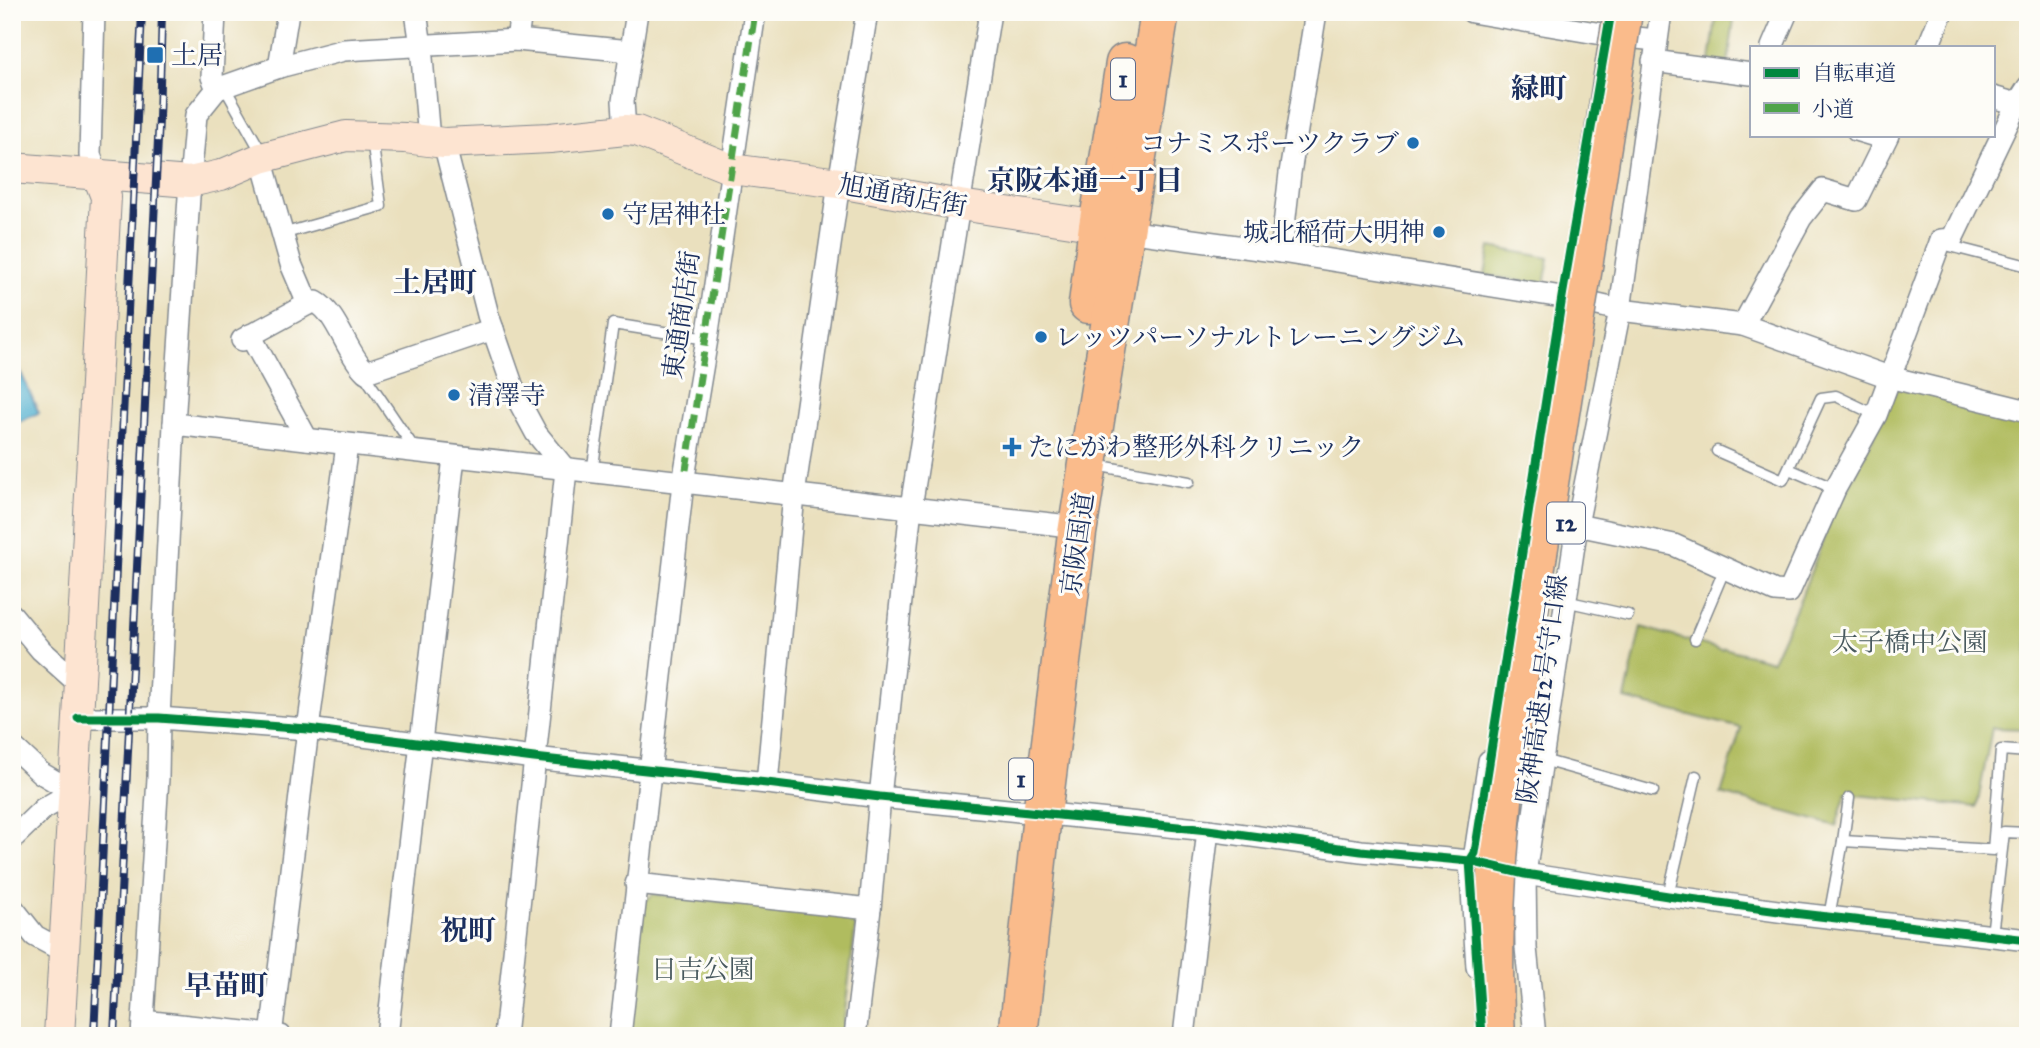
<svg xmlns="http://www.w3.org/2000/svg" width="2040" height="1048" font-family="'IM FELL Great Primer','Noto Serif JP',serif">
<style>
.green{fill:#b0bc5e;stroke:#66765e;stroke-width:2}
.water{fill:#51b0d0;stroke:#367097;stroke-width:2}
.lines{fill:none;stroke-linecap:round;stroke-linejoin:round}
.lane-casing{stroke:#82888e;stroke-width:13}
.street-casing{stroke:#82888e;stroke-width:24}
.secondary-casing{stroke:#82888e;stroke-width:32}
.highway-casing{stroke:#82888e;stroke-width:41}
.lane{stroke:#fff;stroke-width:10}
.street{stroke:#fff;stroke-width:21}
.secondary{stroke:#fde4d1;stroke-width:30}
.highway{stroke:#fabb8b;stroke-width:38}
.rail-casing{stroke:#1b2f5e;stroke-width:8}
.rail{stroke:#fdfcf7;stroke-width:5;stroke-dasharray:16;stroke-linecap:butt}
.highway-bridge-casing{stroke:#82888e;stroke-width:41;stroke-linecap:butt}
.highway-bridge{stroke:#fabb8b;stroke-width:38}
.quiet{stroke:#4fa44a;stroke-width:7;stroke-dasharray:14 7;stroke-linecap:butt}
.cycleway-casing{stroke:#fdfcf7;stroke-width:13}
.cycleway{stroke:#00873e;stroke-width:9}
.poi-dot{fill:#1f6fb2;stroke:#fdfcf7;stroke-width:2.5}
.labels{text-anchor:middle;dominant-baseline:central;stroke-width:6;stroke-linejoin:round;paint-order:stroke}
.shield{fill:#fdfcf7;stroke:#5f6c8c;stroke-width:2}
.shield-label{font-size:24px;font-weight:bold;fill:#1b2f5e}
.poi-label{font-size:26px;fill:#1b2f5e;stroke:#fdfcf7;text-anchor:start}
.street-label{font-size:26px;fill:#1b2f5e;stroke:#fdfcf7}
.park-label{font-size:26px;fill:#48595e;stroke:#fdfcf7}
.neighbourhood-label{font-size:28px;font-weight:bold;fill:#1b2f5e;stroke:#fdfcf7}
</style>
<rect width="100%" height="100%" fill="#fdfcf7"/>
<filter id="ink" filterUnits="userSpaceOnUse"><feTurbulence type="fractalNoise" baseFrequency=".0143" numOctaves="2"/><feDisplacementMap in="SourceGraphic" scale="14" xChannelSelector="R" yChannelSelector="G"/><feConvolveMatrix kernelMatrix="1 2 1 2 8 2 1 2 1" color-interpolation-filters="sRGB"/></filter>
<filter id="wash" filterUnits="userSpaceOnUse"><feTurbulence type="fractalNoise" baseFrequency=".00686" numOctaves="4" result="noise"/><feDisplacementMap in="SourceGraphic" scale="28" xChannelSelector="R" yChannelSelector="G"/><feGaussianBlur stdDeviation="1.57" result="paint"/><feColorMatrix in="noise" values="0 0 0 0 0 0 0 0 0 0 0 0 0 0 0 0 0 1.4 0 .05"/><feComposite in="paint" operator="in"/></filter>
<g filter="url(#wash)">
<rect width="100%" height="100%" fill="#eae0be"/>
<!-- green -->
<g class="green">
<path d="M1717,12H1735L1728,64L1710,61Z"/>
<path d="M1490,247L1549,258L1544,285L1485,275Z"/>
<path d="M1899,384L2028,418V445L2021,466L2028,468V729L1992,728L1977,807L1846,794L1836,826L1721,794L1741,728L1625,699L1641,627L1722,650L1724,648L1772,661L1801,597L1838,501L1844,497Z"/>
<path d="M653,894L849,915L856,923L842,1036H629L642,904Z"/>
</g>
<!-- water -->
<path class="water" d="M12,353L39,413L12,425Z"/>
</g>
<g filter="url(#ink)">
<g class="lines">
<!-- lane casing -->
<g class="lane-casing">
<g id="lane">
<path d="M224,86L259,148L260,155"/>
<path d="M1853,135L1883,144"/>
<path d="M282,234L381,206L372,138"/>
<path d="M1946,245L2028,266"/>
<path d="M366,372L365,376L416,451"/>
<path d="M1717,451L1783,480L1821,398L1836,396L1876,415"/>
<path d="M1095,465L1189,482"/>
<path d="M1789,469L1835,489"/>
<path d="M592,473L613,324L707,339"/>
<path d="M1565,601L1628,615"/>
<path d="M1695,639L1725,568"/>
<path d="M1543,760L1653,791"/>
<path d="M1843,841L1993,850L2001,750L2028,752"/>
<path d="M1668,896L1696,776"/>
<path d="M1829,917L1843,841L1849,798"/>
<path d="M1992,935L2004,832L2028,833"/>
</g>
</g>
<!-- street casing -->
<g class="street-casing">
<g id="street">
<path d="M94,12L90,155L98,176"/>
<path d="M416,12L421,46L429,140"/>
<path d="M1472,12L1608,35L1656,40"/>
<path d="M517,40L521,12"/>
<path d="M1772,47L1787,12"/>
<path d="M1928,47L1942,12"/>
<path d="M1653,61L1751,74"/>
<path d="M279,67L288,12"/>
<path d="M217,89L279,67L344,50L517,40L631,51"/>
<path d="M1993,97L2017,104"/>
<path d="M625,130L623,101L637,12"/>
<path d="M444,143L488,315L516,396L536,433L566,470L505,1036"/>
<path d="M261,158L291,264L308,304L316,302C338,314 346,353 366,372L493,329"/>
<path d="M1126,231L1281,252L1562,297L1620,310L1743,325L1889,377L2028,411"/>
<path d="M1281,252L1290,173L1316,12"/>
<path d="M1743,325L1801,218L1823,190L1856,200L1888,135"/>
<path d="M250,335L307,439"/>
<path d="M242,340L308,304"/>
<path d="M174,424L1078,527"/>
<path d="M1577,525L1674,545L1775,591L1789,592L1835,489L1876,415L1941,240L1952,239L2017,104L2028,87"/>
<path d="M12,615L41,650L79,684"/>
<path d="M78,718H159L308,729L534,758L767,783L880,797L1208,830L1361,851L1470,861L1525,874L1668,896L1793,913L2028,940"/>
<path d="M12,746L41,773L73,792"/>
<path d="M767,783L794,495L839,183L867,12"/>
<path d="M12,839L43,809L73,792"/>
<path d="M636,884L870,909"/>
<path d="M12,907L35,936L63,951"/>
<path d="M1477,967L1470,861L1475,853L1489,761"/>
<path d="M143,1021L281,1036"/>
<path d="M142,1036L158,778L159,718L174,424L190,182L196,115L217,89L212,77L215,12"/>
<path d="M271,1036L308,729L347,445"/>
<path d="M387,1036L454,457"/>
<path d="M620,1036L683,483L707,339L755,12"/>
<path d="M855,1036L870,909L880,797L911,507L990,12"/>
<path d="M1184,1036L1208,830"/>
<path d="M1535,1036L1526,948L1525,874L1577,525L1620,310L1661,12"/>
</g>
</g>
<!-- secondary casing -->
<g class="secondary-casing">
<g id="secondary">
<path d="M12,168L190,182L221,175L261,158L346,136L405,138L444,143L550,138L625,130L637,131L731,169L839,183L960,205L1118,229"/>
<path d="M59,1036L78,718L106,197L98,176"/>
</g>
</g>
<!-- highway casing -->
<g class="highway-casing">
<g id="highway">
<path d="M1088,304L1098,226L1125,63"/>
<path d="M1018,1036L1042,815L1077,533L1160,12"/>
</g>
</g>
<!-- lane -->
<use href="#lane" class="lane"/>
<!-- street -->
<use href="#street" class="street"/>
<!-- secondary -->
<use href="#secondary" class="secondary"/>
<!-- highway -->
<use href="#highway" class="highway"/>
<!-- rail casing -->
<g class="rail-casing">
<g id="rail">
<path d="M94,1036L142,12"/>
<path d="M114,1036L159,119L162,12"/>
</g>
</g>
<!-- rail -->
<use href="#rail" class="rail"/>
<!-- highway-bridge casing -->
<g class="highway-bridge-casing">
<path id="highway-bridge" d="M1496,1036C1490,931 1499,829 1511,725L1623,12"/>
</g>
<!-- highway-bridge -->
<use href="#highway-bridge" class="highway-bridge"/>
<!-- quiet -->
<path class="quiet" d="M686,470L755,12"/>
<!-- cycleway casing -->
<g class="cycleway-casing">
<g id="cycleway">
<path d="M78,718H159L308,729L534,758L767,783L880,797L1208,830L1361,851L1470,861L1525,874L1668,896L1793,913L2028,940"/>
<path d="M1482,1036L1470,861L1475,853L1562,297L1611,12"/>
</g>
</g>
<!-- cycleway -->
<use href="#cycleway" class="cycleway"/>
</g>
</g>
<!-- markers -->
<g class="poi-dot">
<rect x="146" y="46" width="18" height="18" rx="3.5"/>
<circle cx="1413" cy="143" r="7"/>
<circle cx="608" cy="214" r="7"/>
<circle cx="1439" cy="232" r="7"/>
<circle cx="1041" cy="337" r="7"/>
<circle cx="454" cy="395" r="7"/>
<path d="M1008.5 436.5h7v7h7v7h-7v7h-7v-7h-7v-7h7z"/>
</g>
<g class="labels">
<!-- shield labels -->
<g class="shield">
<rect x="1111" y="58.5" width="24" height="41" rx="5"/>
<rect x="1547" y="502.5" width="38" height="41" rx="5"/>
<rect x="1009" y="758.5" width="24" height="41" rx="5"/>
</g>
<g class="shield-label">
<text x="1123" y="79">1</text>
<text x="1566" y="523">12</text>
<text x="1021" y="779">1</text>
</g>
<!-- poi labels -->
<g class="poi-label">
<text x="171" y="55">土居</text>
<text x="1399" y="143" text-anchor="end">コナミスポーツクラブ</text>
<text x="622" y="214">守居神社</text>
<text x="1425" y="232" text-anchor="end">城北稲荷大明神</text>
<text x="1055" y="337">レッツパーソナルトレーニングジム</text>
<text x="468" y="395">清澤寺</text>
<text x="1028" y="447">たにがわ整形外科クリニック</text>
</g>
<!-- street labels -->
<g class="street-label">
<text transform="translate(903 195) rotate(10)">旭通商店街</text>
<text transform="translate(681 315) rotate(-82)">東通商店街</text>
<text transform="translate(1077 544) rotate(-82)">京阪国道</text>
<text transform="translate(1542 689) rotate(-82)">阪神高速12号守口線</text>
</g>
<!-- park labels -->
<g class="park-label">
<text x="1910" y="642">太子橋中公園</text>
<text x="703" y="969">日吉公園</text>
</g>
<!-- neighbourhood labels -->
<g class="neighbourhood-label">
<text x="1539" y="88">緑町</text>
<text x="1085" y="180">京阪本通一丁目</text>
<text x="435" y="282">土居町</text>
<text x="468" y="930">祝町</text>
<text x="226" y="985">早苗町</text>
</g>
</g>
<!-- margin -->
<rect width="2040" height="1048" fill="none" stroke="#fdfcf7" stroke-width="42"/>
<!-- legend -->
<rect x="1750" y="46" width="245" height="91" fill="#fdfcf7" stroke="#a3aaba" stroke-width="2"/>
<rect x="1764" y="68" width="35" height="10" fill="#00873e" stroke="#a3aaba" stroke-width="2"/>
<text x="1812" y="80" font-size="21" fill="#1b2f5e">自転車道</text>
<rect x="1764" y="103" width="35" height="10" fill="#4fa44a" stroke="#a3aaba" stroke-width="2"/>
<text x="1812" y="116" font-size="21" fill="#1b2f5e">小道</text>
</svg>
